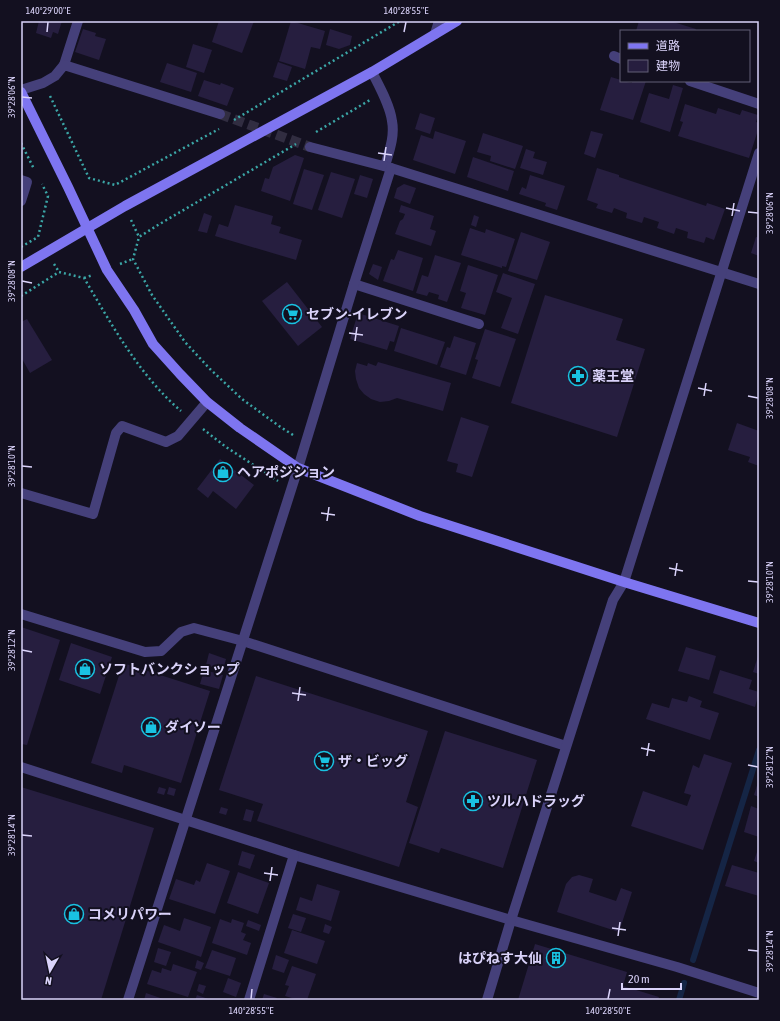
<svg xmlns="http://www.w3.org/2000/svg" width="780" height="1021" font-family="'Asap Condensed','Noto Sans JP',sans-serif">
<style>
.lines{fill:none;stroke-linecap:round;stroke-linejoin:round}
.stream{stroke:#152545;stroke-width:6}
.building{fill:#261e3f}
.street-tunnel{stroke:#312d41;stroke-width:10;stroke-dasharray:10 5;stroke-linecap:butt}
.path{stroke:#3ba6a6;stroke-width:2.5;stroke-dasharray:2 3;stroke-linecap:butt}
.lane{stroke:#45407a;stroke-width:10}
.street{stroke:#45407a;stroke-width:10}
.secondary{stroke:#7e75f0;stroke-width:10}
.ticks{fill:none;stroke:#dad3fa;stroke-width:1.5}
.labels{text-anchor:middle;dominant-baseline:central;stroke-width:4;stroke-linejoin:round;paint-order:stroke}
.poi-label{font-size:14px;font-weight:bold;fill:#dad3fa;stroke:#131020;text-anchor:start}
.neatline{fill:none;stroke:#dad3fa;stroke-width:1.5}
.ticks-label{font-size:10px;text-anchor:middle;fill:#dad3fa}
</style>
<rect width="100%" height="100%" fill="#131020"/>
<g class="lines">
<!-- stream -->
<g class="stream">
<path d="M693,960L759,750"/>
<path d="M679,1000L684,983"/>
</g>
</g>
<!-- building -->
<g class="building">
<path d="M39,21H62L58,34L53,32L51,38L36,33Z"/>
<path d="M219,21H254L242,53L212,42Z"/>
<path d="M291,21L325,31L320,49L311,47L305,69L279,61Z"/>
<path d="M639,21H670L696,29L695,31H636Z"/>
<path d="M83,29L96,33L95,36L106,39L99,60L75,52Z"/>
<path d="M330,29L352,36L350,45L339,49L326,45Z"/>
<path d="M193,44L212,50L204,73L186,67Z"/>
<path d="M278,62L292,67L287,81L273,77Z"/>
<path d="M167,63L197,73L191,92L160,82Z"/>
<path d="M611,77L621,80V81L632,83V81H646L633,120L600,110Z"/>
<path d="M204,80L220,85L221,83L234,88L227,106L198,96Z"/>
<path d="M673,85L683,88L670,132L640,122L649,93L669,99Z"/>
<path d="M685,104L716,114L718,108L740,115L742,110L758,115L756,122L759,123V127L749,158L678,136L683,122L680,121Z"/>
<path d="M420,113L435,118L430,134L415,129Z"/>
<path d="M435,131L466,141L455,174L413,160L421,135L433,139Z"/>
<path d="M591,131L603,134L595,158L584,154Z"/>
<path d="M483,133L523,146L515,169L490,161L491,156L477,152Z"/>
<path d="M526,149L535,152L533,158L547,162L543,175L520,168Z"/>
<path d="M295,155L304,158L290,201L261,191L265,178L269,179L273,167Z"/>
<path d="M473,157L514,171L508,191L467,177Z"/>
<path d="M597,168L619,175V177L706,206L707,203L725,209L714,240L706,237L704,243L687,238L688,232L676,228L674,234L657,228L659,222L644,217L642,223L626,218L627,213L614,208L612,213L596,208L598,204L587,200Z"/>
<path d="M304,169L324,175L312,210L293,204Z"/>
<path d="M331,172L355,179L342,218L318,210Z"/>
<path d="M360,175L373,179L367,198L354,194Z"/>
<path d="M530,175L565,186L557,210L545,206L546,203L519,194L522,187L526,189Z"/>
<path d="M404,184L416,188L410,204L394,198L397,188Z"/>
<path d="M235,205L273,216L271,224L281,227L279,233L302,240L296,260L215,236L219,224L228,227Z"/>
<path d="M401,205L434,216L430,229L436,231L431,246L395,234L400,221L403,219L405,214L399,212Z"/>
<path d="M204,213L212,216L207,233L198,231Z"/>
<path d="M474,215L479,217L476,227L471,225Z"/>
<path d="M470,228L485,233L486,229L515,239L506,267L502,266V268L461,255Z"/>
<path d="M521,232L550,242L537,280L508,271Z"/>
<path d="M756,237L759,238V256L751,253Z"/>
<path d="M398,250L423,258L413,291L383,281L391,259L394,260Z"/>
<path d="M435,255L461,263L447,302L438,299L439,295L429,292L427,296L416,293L422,275L428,277Z"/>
<path d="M373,264L382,267L378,280L369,274Z"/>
<path d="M468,265L498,275L485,315L461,308L466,293L460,291Z"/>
<path d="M503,273L535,284L518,334L501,328L512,298L496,292Z"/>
<path d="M287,282L322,327L298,346L262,301Z"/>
<path d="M545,295L623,319L616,340L645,349L617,437L511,403Z"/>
<path d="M358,313L399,326L394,342L390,341L387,350L350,339Z"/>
<path d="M27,319L52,360L30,373L21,357V322Z"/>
<path d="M401,328L445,342L437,365L394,351Z"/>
<path d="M485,329L516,339L500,387L472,378L478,360L475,359Z"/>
<path d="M454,336L476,343L466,375L440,367L447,347L450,348Z"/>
<path d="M378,362L451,383L443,411L397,398L389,401L380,402L371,399L364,394L359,388L356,379L355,371L357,363L367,366L368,363L376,366Z"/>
<path d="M461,417L489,426L472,477L456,472L458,464L447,461Z"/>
<path d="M737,423L759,431V466L748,462L750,457L728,450Z"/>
<path d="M220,459L254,485L236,509L213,491L208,498L197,489Z"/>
<path d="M21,627L60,640L27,745L21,744Z"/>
<path d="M71,643L112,657L100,694L59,680Z"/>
<path d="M686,647L716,656L709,680L678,671Z"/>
<path d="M209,653L226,659L223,670L206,665Z"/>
<path d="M759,653V674L753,672Z"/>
<path d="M123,663L210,691L181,783L124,765L122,773L91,763Z"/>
<path d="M204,670L223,675L219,689L200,684Z"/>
<path d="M720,670L752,680L749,689L759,692L755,707L713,693Z"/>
<path d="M256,676L428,731L406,802L418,807L399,867L257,821L263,804L219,790Z"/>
<path d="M689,696L702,701L700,707L719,713L710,740L646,719L652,703L669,708L672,698L687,702Z"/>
<path d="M445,731L537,760L503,868L441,848L439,853L409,843Z"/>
<path d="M704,754L732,763L703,850L631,826L643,791L687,806L691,795L684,793L693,765L699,768Z"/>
<path d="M759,779V797L754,795Z"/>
<path d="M21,787L154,828L101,1000H21Z"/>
<path d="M159,787L166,789L164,795L157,793Z"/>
<path d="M169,787L176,789L174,796L167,794Z"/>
<path d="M751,806L759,809V837L744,832Z"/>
<path d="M221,807L228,809L226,815L219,813Z"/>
<path d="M246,809L254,811L251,822L243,820Z"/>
<path d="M759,846V863L754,861Z"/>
<path d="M242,851L255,855L250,869L238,865Z"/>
<path d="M207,863L230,871L215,914L169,899L176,879L194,885L196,880L200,882Z"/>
<path d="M732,865L759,873V896L725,886Z"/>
<path d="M238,872L269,883L258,914L227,903Z"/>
<path d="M579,875L593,879L589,892L616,901L621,888L632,892L619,932L557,912L566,884L572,877Z"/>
<path d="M317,884L340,891L331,921L296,910L300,897L312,901Z"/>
<path d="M293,914L306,918L301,932L288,928Z"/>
<path d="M184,918L211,927L201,957L158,942L164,925L180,931Z"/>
<path d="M220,919L231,923L232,919L244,923L241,932L246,934L243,940L251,943L247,955L212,943Z"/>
<path d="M248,920L261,925L259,931L246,926Z"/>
<path d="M325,924L332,927L329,934L323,932Z"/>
<path d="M292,930L325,941L317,964L284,953Z"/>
<path d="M535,944L627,972L623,986L659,997L658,1000H518Z"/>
<path d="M158,948L171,952L166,966L154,962Z"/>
<path d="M212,950L236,958L230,976L205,968Z"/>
<path d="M276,955L289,960L284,973L272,969Z"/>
<path d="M197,960L204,963L201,970L195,968Z"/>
<path d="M173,964L197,972L188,997L147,984L152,970L161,973L162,968L171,971Z"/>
<path d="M292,966L316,974L307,1000H298L285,996L289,986L285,985Z"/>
<path d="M228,978L241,983L236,997L223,992Z"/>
<path d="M199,984L206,986L203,994L197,991Z"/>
<path d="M146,993L166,1000H144Z"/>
<path d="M264,994L277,998L276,1000H262Z"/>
<path d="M197,995L211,1000H195Z"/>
</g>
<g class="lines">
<!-- street-tunnel -->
<path class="street-tunnel" d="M220,114L310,147"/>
<!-- path -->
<g class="path">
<path d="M50,96L89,178L115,185L219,129"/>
<path d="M234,120L400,21"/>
<path d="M316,132L370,100"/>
<path d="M21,143L34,169"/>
<path d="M131,220L139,237"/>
<path d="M21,247L38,237L48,196L42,184"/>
<path d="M54,264L59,272"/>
<path d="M120,264L133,259"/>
<path d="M84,278L93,275"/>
<path d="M21,296L59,272L84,278C112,325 139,375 181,411"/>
<path d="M203,429L226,447L278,481"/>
<path d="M293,435L279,426L242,399L210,369L185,342L152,295L133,259L139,237L158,225L296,144"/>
</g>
<!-- lane -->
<g class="lane">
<path d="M21,493L93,514L116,433L122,426L166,442L178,436L207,402"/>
<path d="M21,614L145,652L161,651L181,632L194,628L243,641L566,746"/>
</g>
<!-- street -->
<g class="street">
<path d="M435,34L439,21"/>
<path d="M614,56L621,59"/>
<path d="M64,65L78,21"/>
<path d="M372,72C379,86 390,105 392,121C395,136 389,152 385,166"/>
<path d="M690,81L759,104"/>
<path d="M21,90L43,83L55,76L64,65L220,114"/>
<path d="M310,147L391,168L759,284"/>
<path d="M21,180L27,182L21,201"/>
<path d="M354,284L479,324"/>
<path d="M21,767L294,855L511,920L677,967L759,993"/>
<path d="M128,1000L298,468L354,284L391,168"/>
<path d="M249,1000L294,855"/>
<path d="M487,1000L511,920L613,600L624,582L759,153"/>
</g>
<!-- secondary -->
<g class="secondary">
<path d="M21,92L68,187L107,270L134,310L153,344L180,374L207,402L240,428L298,468L420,516L624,582L759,623"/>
<path d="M21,267L125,206L372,72L457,21"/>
</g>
</g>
<!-- ticks -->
<path class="ticks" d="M47,32L48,22M404,32L406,22M22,97L32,98M378,153L392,155M384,161L386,147M726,208L740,211M748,212L758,213M732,216L734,203M22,281L32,283M349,333L363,335M355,341L357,327M698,388L712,391M704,396L706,383M748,396L758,398M22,466L32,467M321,513L335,515M327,521L329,507M669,568L683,571M675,576L677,563M748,581L758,582M22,650L32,652M292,693L306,695M298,701L300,687M641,748L655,751M647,756L649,743M748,765L758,767M22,835L32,836M264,873L278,875M270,881L272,867M612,928L626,930M618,936L620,922M748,950L758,951M251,999L252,989M608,999L610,989"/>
<!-- icons -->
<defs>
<g id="supermarket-ring" transform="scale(1)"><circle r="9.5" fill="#131020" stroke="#19c2e1" stroke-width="1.5"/><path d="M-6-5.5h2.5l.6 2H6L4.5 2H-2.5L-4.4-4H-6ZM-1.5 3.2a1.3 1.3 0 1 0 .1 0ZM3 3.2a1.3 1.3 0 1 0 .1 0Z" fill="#19c2e1"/></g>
<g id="pharmacy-ring" transform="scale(1)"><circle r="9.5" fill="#131020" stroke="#19c2e1" stroke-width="1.5"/><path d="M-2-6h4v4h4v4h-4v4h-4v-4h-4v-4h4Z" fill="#19c2e1"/></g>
<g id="shop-ring" transform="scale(1)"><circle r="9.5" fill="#131020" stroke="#19c2e1" stroke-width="1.5"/><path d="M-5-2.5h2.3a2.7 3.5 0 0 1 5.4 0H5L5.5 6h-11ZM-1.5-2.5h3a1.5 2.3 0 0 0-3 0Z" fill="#19c2e1"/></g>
<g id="building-ring" transform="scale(1)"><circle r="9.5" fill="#131020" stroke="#19c2e1" stroke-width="1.5"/><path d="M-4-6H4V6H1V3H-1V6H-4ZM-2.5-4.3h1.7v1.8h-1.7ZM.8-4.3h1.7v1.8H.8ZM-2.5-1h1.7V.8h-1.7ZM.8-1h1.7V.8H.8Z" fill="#19c2e1"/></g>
</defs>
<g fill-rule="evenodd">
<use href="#supermarket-ring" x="292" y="314"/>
<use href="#pharmacy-ring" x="578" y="376"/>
<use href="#shop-ring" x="223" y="472"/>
<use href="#shop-ring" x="85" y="669"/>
<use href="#shop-ring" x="151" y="727"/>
<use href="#supermarket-ring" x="324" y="761"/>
<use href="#pharmacy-ring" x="473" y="801"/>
<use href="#shop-ring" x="74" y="914"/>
<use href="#building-ring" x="556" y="958"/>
</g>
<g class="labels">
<!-- poi labels -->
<g class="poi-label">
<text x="306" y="314">セブン-イレブン</text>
<text x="592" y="376">薬王堂</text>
<text x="237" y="472">ヘアポジション</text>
<text x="99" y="669">ソフトバンクショップ</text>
<text x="165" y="727">ダイソー</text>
<text x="338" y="761">ザ・ビッグ</text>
<text x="487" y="801">ツルハドラッグ</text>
<text x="88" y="914">コメリパワー</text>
<text x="542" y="958" text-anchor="end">はぴねす大仙</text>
</g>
</g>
<!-- border -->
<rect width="780" height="1021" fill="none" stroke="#131020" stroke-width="44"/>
<!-- legend -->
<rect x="620" y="30" width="130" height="52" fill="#131020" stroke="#635e77"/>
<rect x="628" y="43" width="20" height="6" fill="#7e75f0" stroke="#635e77"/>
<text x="656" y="50" font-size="12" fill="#dad3fa">道路</text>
<rect x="628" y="60" width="20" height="12" fill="#261e3f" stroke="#635e77"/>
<text x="656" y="70" font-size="12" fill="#dad3fa">建物</text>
<!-- north arrow -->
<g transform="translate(50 971) rotate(189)" stroke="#131020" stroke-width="3" paint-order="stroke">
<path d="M0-3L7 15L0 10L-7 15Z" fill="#dad3fa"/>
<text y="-6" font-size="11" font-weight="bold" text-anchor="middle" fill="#dad3fa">N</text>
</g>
<!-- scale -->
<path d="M622 983v6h59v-6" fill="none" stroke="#dad3fa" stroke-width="2"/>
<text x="628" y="983" font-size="12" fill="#dad3fa" stroke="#131020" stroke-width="3" paint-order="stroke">20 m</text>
<rect x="22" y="22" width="736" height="977" class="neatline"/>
<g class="ticks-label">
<text x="48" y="14">140°29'00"E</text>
<text x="406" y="14">140°28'55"E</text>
<text transform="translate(11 97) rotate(-90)" y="4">39°28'06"N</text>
<text transform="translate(769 213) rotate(-90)" y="4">39°28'06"N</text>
<text transform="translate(11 281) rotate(-90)" y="4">39°28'08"N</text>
<text transform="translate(769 398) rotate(-90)" y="4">39°28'08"N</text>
<text transform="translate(11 466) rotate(-90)" y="4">39°28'10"N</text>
<text transform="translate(769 582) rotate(-90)" y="4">39°28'10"N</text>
<text transform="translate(11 650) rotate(-90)" y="4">39°28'12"N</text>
<text transform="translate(769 767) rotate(-90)" y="4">39°28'12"N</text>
<text transform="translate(11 835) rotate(-90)" y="4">39°28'14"N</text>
<text transform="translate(769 951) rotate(-90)" y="4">39°28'14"N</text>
<text x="251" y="1014">140°28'55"E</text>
<text x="608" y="1014">140°28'50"E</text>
</g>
</svg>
